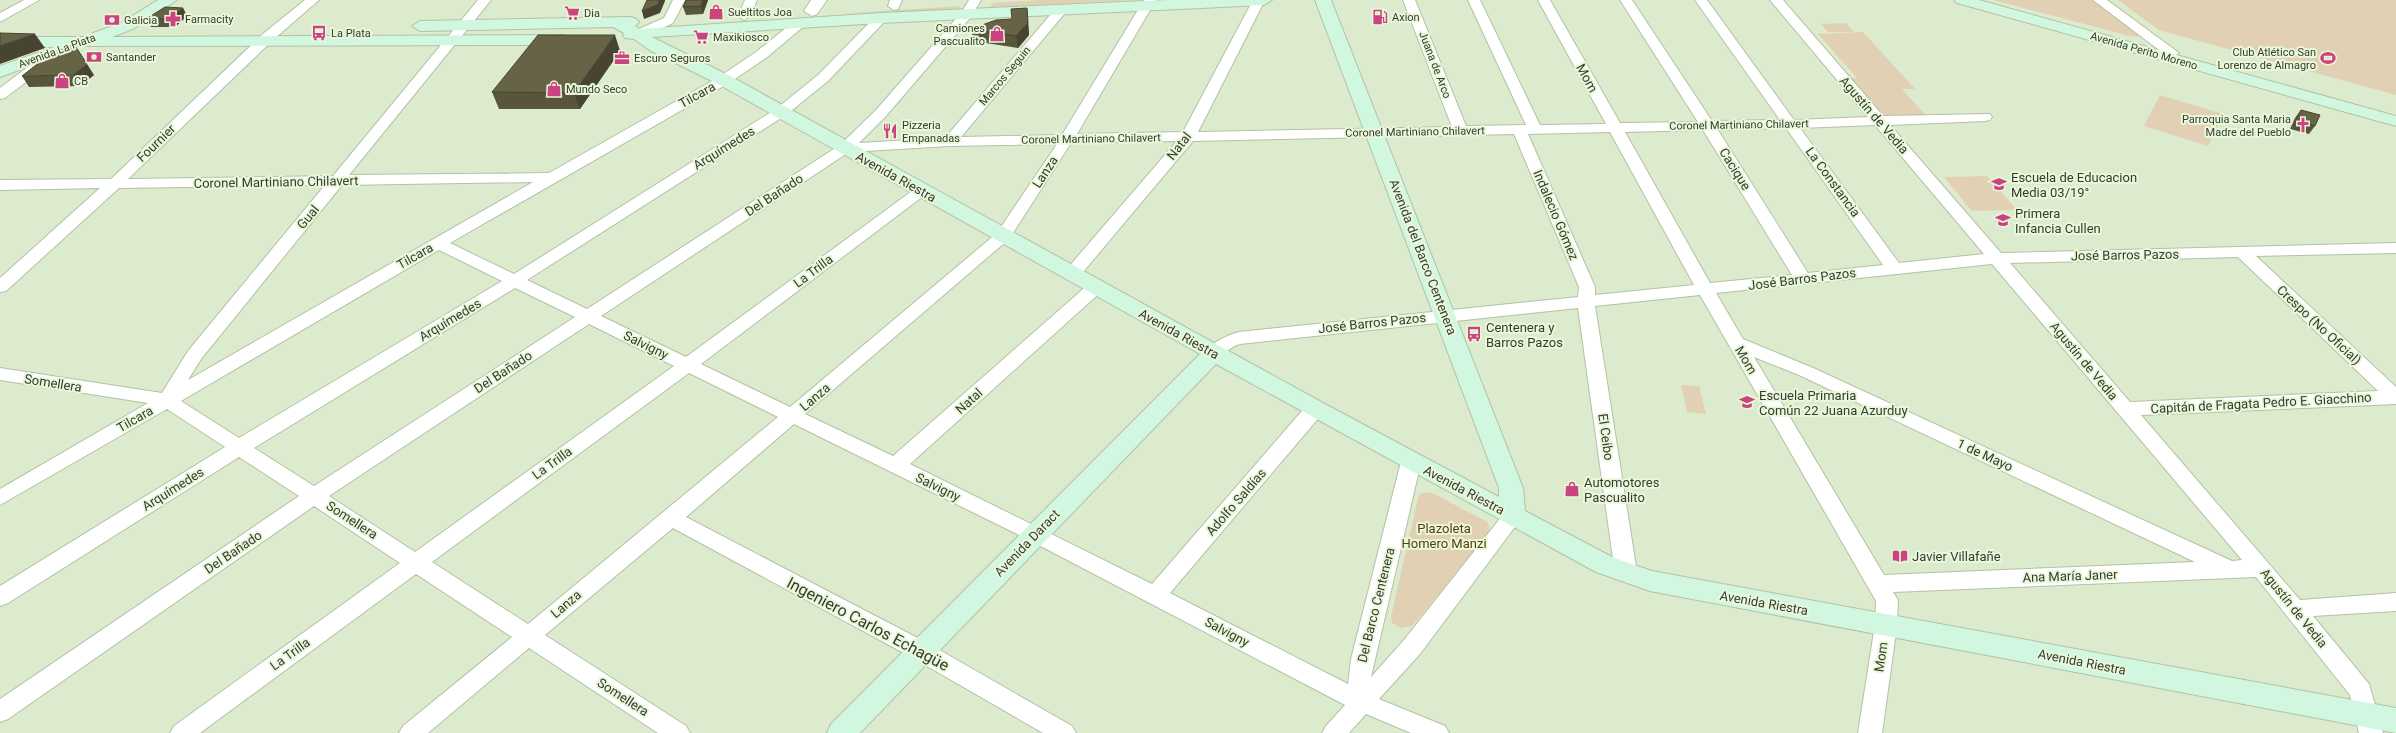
<svg xmlns="http://www.w3.org/2000/svg" width="2396" height="733" font-family="Roboto,sans-serif">
<style>
.green{fill:#e2d0b5}
.lines{fill:none;stroke-linecap:round;stroke-linejoin:round}
.minor-casing{stroke:#b3c1a4;stroke-width:2}
.tertiary-casing{stroke:#b3c1a4;stroke-width:2}
.secondary-casing{stroke:#b3c1a4;stroke-width:2}
.minor{fill:#fff;fill-rule:evenodd}
.tertiary{fill:#fff;fill-rule:evenodd}
.secondary{fill:#d1f7e1;fill-rule:evenodd}
.wall{fill:#58553d}
.shaded-wall{fill:#474532}
.building{fill:#666347;stroke:#474532}
.labels{text-anchor:middle;dominant-baseline:central;stroke-width:4;stroke-linejoin:round;paint-order:stroke}
.far-poi-label{font-size:11px;fill:#363b30;stroke:#e9f8da;text-anchor:start}
.far-street-label{font-size:11px;fill:#363b30;stroke:#e9f8da}
.street-label{font-size:13px;fill:#363b30;stroke:#e9f8da}
.poi-label{font-size:13px;fill:#363b30;stroke:#e9f8da;text-anchor:start}
.park-label{font-size:13px;fill:#593c09;stroke:#e9f8da}
.near-street-label{font-size:16px;fill:#363b30;stroke:#e9f8da}
</style>
<rect width="100%" height="100%" fill="#dcebcd"/>
<!-- green -->
<g class="green">
<path d="M1043,0H1135L990,7L993,3Z"/>
<path d="M1993,0H2092L2142,36L2134,37Z"/>
<path d="M2118,0H2396V95L2159,30Z"/>
<path d="M960,6L957,10L836,14Z"/>
<path d="M1846,23L1854,32H1828L1821,24Z"/>
<path d="M1863,32L1915,89H1902L1927,117L1881,118L1848,79L1857,78L1818,34Z"/>
<path d="M2160,95L2223,114L2208,146L2144,126Z"/>
<path d="M1987,176L2017,210L1972,211L1944,177Z"/>
<path d="M1681,385L1699,386L1706,414L1687,412Z"/>
<path d="M1430,492L1488,522L1490,534L1412,626L1401,628L1392,623L1391,617L1419,494Z"/>
</g>
<g class="lines">
<!-- minor casing -->
<g class="minor-casing">
<g id="minor">
<path d="M24,0H39L0,22V13Z"/>
<path d="M305,0H319L274,39L128,179L333,176L478,0H491L349,175L549,173L719,77L756,52L796,20H804L806,23L804,26L766,58L729,83L450,243L514,274L776,109L818,75L877,15H885L887,18L885,21L828,81L786,115L527,280L587,309L840,145L876,110L961,13L969,0H981L970,18L886,116L859,143L945,138L1057,7H1065L1067,10L1065,13L961,137L1062,135L1144,0H1156L1077,134L1183,132L1253,0H1265L1198,132L1452,127L1403,0H1415L1466,126L1526,125L1468,0H1480L1540,125L1606,124L1538,0H1550L1620,123L1698,122L1620,0H1632L1712,121L1780,120L1695,0H1707L1794,120L1868,117L1770,0H1783L1883,116L1990,114L1992,117L1990,120L1985,121L1890,125L2001,253L2396,243V253L2256,256L2396,387V404L2141,415L2300,600L2396,593V611L2313,616L2369,684L2383,733H2359L2350,695L2256,577L1893,592L1898,600L1897,625L1882,733H1858L1875,625L1876,601L1700,295L1595,306L1637,573L1633,579L1626,581L1619,579L1615,573L1578,308L1240,344C1227,347 1222,361 1208,357L1205,353C1213,341 1226,336 1239,332L1578,297L1579,287L1514,134L1193,141L1078,278H1066L1064,274L1066,270L1177,141L1071,143L1009,239L805,414L893,456L1090,283H1102L1104,287L1102,291L910,464L1152,584L1308,404L1315,403L1322,404L1324,409L1322,414L1170,593L1348,684L1351,659L1401,462L1404,457L1411,455L1418,457L1421,462L1371,677L1404,640L1506,511L1513,508L1520,511L1523,516L1420,654L1379,699L1445,726L1449,733H1411L1366,714L1349,733H1322L1326,726L1345,705L1029,540L794,424L686,517L929,644L1072,726L1076,733H1043L913,658L673,528L545,635L686,726L690,733H658L529,648L428,733H399L403,726L512,637L416,574L200,733H170L174,726L400,563L314,506L8,719L0,722V699L299,496L239,457L8,603L0,606V586L225,447L167,409L0,505V489L148,403L0,380V368L162,393L188,351L325,185L119,188L6,291L0,292V278L100,188L0,190V180L111,179L264,33ZM1875,125L1984,254L1899,263L1800,128ZM1786,128L1883,265L1808,273L1718,130ZM1703,130L1792,275L1710,283L1625,132ZM1610,132L1694,285L1595,295V287L1528,134ZM1057,144L997,233L790,407L701,364L926,194L929,191L926,188H916L686,357L601,316L849,152L949,146ZM533,182L188,380L201,359L342,185ZM439,250L502,281L239,438L181,401ZM2238,257L2378,391L2130,402L2010,263ZM1992,264L2242,560L2232,561L1811,367L1743,339L1716,293ZM515,288L575,317L314,486L254,448ZM589,324L674,366L415,552L329,496ZM1754,357L1799,375L2195,562L1884,575ZM689,373L778,417L528,624L432,562Z"/>
<path d="M673,0H685L673,23L642,38H632L631,35L632,32L664,18Z"/>
<path d="M745,0H757L750,16L744,20L738,16Z"/>
<path d="M890,0H902L898,9L894,10L888,6Z"/>
<path d="M2093,0H2107L2179,53L2172,57L2167,56Z"/>
<path d="M42,59L47,60L49,63L47,66L5,98L0,99V88L37,60Z"/>
</g>
</g>
<!-- tertiary casing -->
<g class="tertiary-casing">
<path id="tertiary" d="M811,0H827L817,14L812,16L804,11Z"/>
</g>
<!-- secondary casing -->
<g class="secondary-casing">
<g id="secondary">
<path d="M158,0H177L133,29L112,37L563,35L569,37L571,40L569,43L563,45L76,46L74,50L0,77V66L54,47H0V37H92L93,33L121,23Z"/>
<path d="M1167,0H1272L1264,5L881,23L652,37L730,76L1323,403L1499,497V488L1315,0H1331L1523,488L1525,511L1614,558L1652,571L2396,708V733L1650,591L1596,572L1216,364L860,733H827L831,724L1200,354L718,84L651,51L634,39L625,38L623,35L624,33L613,27L420,31L412,26L420,21L631,17L636,19L639,22L635,26L640,29L881,13Z"/>
<path d="M1954,0H1979L2396,116V126L1957,3Z"/>
</g>
</g>
<!-- minor -->
<use href="#minor" class="minor"/>
<!-- tertiary -->
<use href="#tertiary" class="tertiary"/>
<!-- secondary -->
<use href="#secondary" class="secondary"/>
</g>
<!-- wall -->
<g class="wall">
<path d="M686,0H708L703,14L686,15L683,7Z"/>
<path d="M183,8L187,16L175,27H151L146,19Z"/>
<path d="M1027,8L1029,35L1018,48L973,41L971,29L1012,19Z"/>
<path d="M620,51L580,109H499L492,92Z"/>
<path d="M94,75L80,86L29,87L22,76Z"/>
<path d="M2301,110L2315,126L2309,134L2290,129L2295,118Z"/>
</g>
<!-- shaded-wall -->
<g class="shaded-wall">
<path d="M660,0H665V1L660,13L644,19L642,11Z"/>
<path d="M703,0H708L703,14L701,6Z"/>
<path d="M183,8L187,16L175,27L170,19Z"/>
<path d="M1027,8L1029,35L1018,48L1016,36Z"/>
<path d="M35,34L45,48L0,64V46Z"/>
<path d="M615,35L620,51L580,109L574,93Z"/>
<path d="M87,64L94,75L80,86L73,75Z"/>
</g>
<!-- building -->
<g class="building">
<path d="M647,0H660L657,5L642,11Z"/>
<path d="M686,0H703L701,6L683,7Z"/>
<path d="M165,7L183,8L170,19H146Z"/>
<path d="M1027,8L1028,23L1016,36L971,29L996,20L1012,19L1011,9Z"/>
<path d="M0,33L35,34L0,46Z"/>
<path d="M538,35H615L574,93L492,92Z"/>
<path d="M74,44L87,64L73,75L22,76L50,54Z"/>
<path d="M2301,110L2320,115L2315,126L2296,120Z"/>
</g>
<!-- icons -->
<defs>
<g id="shop-bare" transform="scale(1.2)"><path d="M-5-2.5h2.3a2.7 3.5 0 0 1 5.4 0H5L5.5 6h-11ZM-1.5-2.5h3a1.5 2.3 0 0 0-3 0Z" fill="#cc447f" stroke="#e9f8da" stroke-width="2.5" paint-order="stroke"/></g>
<g id="supermarket-bare" transform="scale(1.2)"><path d="M-6-5.5h2.5l.6 2H6L4.5 2H-2.5L-4.4-4H-6ZM-1.5 3.2a1.3 1.3 0 1 0 .1 0ZM3 3.2a1.3 1.3 0 1 0 .1 0Z" fill="#cc447f" stroke="#e9f8da" stroke-width="2.5" paint-order="stroke"/></g>
<g id="fuel-bare" transform="scale(1.2)"><path d="M-5.5-6h7V0h2V4h1.3V-2.5L3-4.5l.8-.8L6-3V5H2.5V1h-1V6h-7ZM-4.2-4.7v3.2H.2V-4.7Z" fill="#cc447f" stroke="#e9f8da" stroke-width="2.5" paint-order="stroke"/></g>
<g id="pharmacy-bare" transform="scale(1.2)"><path d="M-2-6h4v4h4v4h-4v4h-4v-4h-4v-4h4Z" fill="#cc447f" stroke="#e9f8da" stroke-width="2.5" paint-order="stroke"/></g>
<g id="bank-bare" transform="scale(1.2)"><path d="M-6-4H6V4H-6ZM0-2.3a2.3 2.3 0 1 0 0 4.6a2.3 2.3 0 1 0 0-4.6Z" fill="#cc447f" stroke="#e9f8da" stroke-width="2.5" paint-order="stroke"/></g>
<g id="bus-bare" transform="scale(1.2)"><path d="M-5-6H5V4H4V6H2V4H-2V6H-4V4H-5ZM-3.5-4V0h7V-4ZM-3.5 1.2v1.5H-2V1.2ZM2 1.2v1.5H3.5V1.2Z" fill="#cc447f" stroke="#e9f8da" stroke-width="2.5" paint-order="stroke"/></g>
<g id="office-bare" transform="scale(1.2)"><path d="M-6-3h4V-5.5h4V-3h4V5H-6ZM-1-4.5V-3h2v-1.5ZM-6 0V1H6V0Z" fill="#cc447f" stroke="#e9f8da" stroke-width="2.5" paint-order="stroke"/></g>
<g id="stadium-bare" transform="scale(1.2)"><path d="M0-5a6.5 5 0 1 0 0 10a6.5 5 0 1 0 0-10ZM-3.5-1.8h7v3.6h-7Z" fill="#cc447f" stroke="#e9f8da" stroke-width="2.5" paint-order="stroke"/></g>
<g id="church-bare" transform="scale(1.2)"><path d="M-1.2-6h2.4v3.5h3.3v2.4h-3.3V6h-2.4V-.1h-3.3v-2.4h3.3Z" fill="#cc447f" stroke="#e9f8da" stroke-width="2.5" paint-order="stroke"/></g>
<g id="restaurant-bare" transform="scale(1.2)"><path d="M-5-6h1v4h1v-4h1v4h1v-4h1v5L-1.5 .5V6h-2V.5L-5-1ZM5-6V6H3V1.5H1.5Q1.5-4 5-6Z" fill="#cc447f" stroke="#e9f8da" stroke-width="2.5" paint-order="stroke"/></g>
<g id="school-bare" transform="scale(1.2)"><path d="M0-5L7-2L0 1L-7-2ZM-4 1L0 2.5L4 1V4Q0 6-4 4Z" fill="#cc447f" stroke="#e9f8da" stroke-width="2.5" paint-order="stroke"/></g>
<g id="library-bare" transform="scale(1.2)"><path d="M-6-4Q-3-5.5-.7-3.5V5Q-3 3-6 4ZM6-4Q3-5.5 .7-3.5V5Q3 3 6 4Z" fill="#cc447f" stroke="#e9f8da" stroke-width="2.5" paint-order="stroke"/></g>
</defs>
<g fill-rule="evenodd">
<use href="#shop-bare" x="716" y="12"/>
<use href="#supermarket-bare" x="572" y="13"/>
<use href="#fuel-bare" x="1380" y="17"/>
<use href="#pharmacy-bare" x="173" y="19"/>
<use href="#bank-bare" x="112" y="20"/>
<use href="#bus-bare" x="319" y="33"/>
<use href="#shop-bare" x="997" y="34"/>
<use href="#supermarket-bare" x="701" y="37"/>
<use href="#bank-bare" x="94" y="57"/>
<use href="#office-bare" x="622" y="58"/>
<use href="#stadium-bare" x="2328" y="58"/>
<use href="#shop-bare" x="62" y="81"/>
<use href="#shop-bare" x="554" y="89"/>
<use href="#church-bare" x="2303" y="125"/>
<use href="#restaurant-bare" x="890" y="131"/>
<use href="#school-bare" x="1999" y="184"/>
<use href="#school-bare" x="2003" y="220"/>
<use href="#bus-bare" x="1474" y="334"/>
<use href="#school-bare" x="1747" y="402"/>
<use href="#shop-bare" x="1572" y="489"/>
<use href="#library-bare" x="1900" y="556"/>
</g>
<g class="labels">
<!-- far-poi labels -->
<g class="far-poi-label">
<text x="728" y="12">Sueltitos Joa</text>
<text x="584" y="13">Dia</text>
<text x="1392" y="17">Axion</text>
<text x="185" y="19">Farmacity</text>
<text x="124" y="20">Galicia</text>
<text x="985" y="28" text-anchor="end">Camiones<tspan x="985" dy="13">Pascualito</tspan></text>
<text x="331" y="33">La Plata</text>
<text x="713" y="37">Maxikiosco</text>
<text x="2316" y="52" text-anchor="end">Club Atlético San<tspan x="2316" dy="13">Lorenzo de Almagro</tspan></text>
<text x="106" y="57">Santander</text>
<text x="634" y="58">Escuro Seguros</text>
<text x="74" y="81">CB</text>
<text x="566" y="89">Mundo Seco</text>
<text x="2291" y="119" text-anchor="end">Parroquia Santa Maria<tspan x="2291" dy="13">Madre del Pueblo</tspan></text>
<text x="902" y="125">Pizzeria<tspan x="902" dy="13">Empanadas</tspan></text>
</g>
<!-- far-street labels -->
<g class="far-street-label">
<text transform="translate(57 51) rotate(-20)">Avenida La Plata</text>
<text transform="translate(2144 51) rotate(16)">Avenida Perito Moreno</text>
<text transform="translate(1435 65) rotate(69)">Juana de Arco</text>
<text transform="translate(1005 76) rotate(-50)">Marcos Seguin</text>
<text transform="translate(1739 125) rotate(-1)">Coronel Martiniano Chilavert</text>
<text transform="translate(1415 132) rotate(-1)">Coronel Martiniano Chilavert</text>
<text transform="translate(1091 139) rotate(-1)">Coronel Martiniano Chilavert</text>
</g>
<!-- street labels -->
<g class="street-label">
<text transform="translate(1587 78) rotate(61)">Mom</text>
<text transform="translate(697 95) rotate(-29)">Tilcara</text>
<text transform="translate(1874 115) rotate(49)">Agustín de Vedia</text>
<text transform="translate(156 143) rotate(-44)">Fournier</text>
<text transform="translate(1179 146) rotate(-52)">Natal</text>
<text transform="translate(724 148) rotate(-32)">Arquímedes</text>
<text transform="translate(1735 169) rotate(58)">Cacique</text>
<text transform="translate(1045 172) rotate(-57)">Lanza</text>
<text transform="translate(896 177) rotate(29)">Avenida Riestra</text>
<text transform="translate(276 182) rotate(-1)">Coronel Martiniano Chilavert</text>
<text transform="translate(1833 182) rotate(54)">La Constancia</text>
<text transform="translate(774 195) rotate(-33)">Del Bañado</text>
<text transform="translate(1556 215) rotate(67)">Indalecio Gómez</text>
<text transform="translate(308 217) rotate(-50)">Gual</text>
<text transform="translate(2125 255) rotate(-1)">José Barros Pazos</text>
<text transform="translate(415 256) rotate(-30)">Tilcara</text>
<text transform="translate(1423 257) rotate(69)">Avenida del Barco Centenera</text>
<text transform="translate(813 271) rotate(-37)">La Trilla</text>
<text transform="translate(1802 279) rotate(-7)">José Barros Pazos</text>
<text transform="translate(450 320) rotate(-31)">Arquímedes</text>
<text transform="translate(1372 323) rotate(-6)">José Barros Pazos</text>
<text transform="translate(2319 325) rotate(43)">Crespo (No Oficial)</text>
<text transform="translate(1179 334) rotate(29)">Avenida Riestra</text>
<text transform="translate(646 345) rotate(26)">Salvigny</text>
<text transform="translate(1746 360) rotate(59)">Mom</text>
<text transform="translate(2084 361) rotate(50)">Agustín de Vedia</text>
<text transform="translate(503 372) rotate(-33)">Del Bañado</text>
<text transform="translate(53 383) rotate(9)">Somellera</text>
<text transform="translate(815 397) rotate(-40)">Lanza</text>
<text transform="translate(969 401) rotate(-42)">Natal</text>
<text transform="translate(2261 403) rotate(-3)">Capitán de Fragata Pedro E. Giacchino</text>
<text transform="translate(135 419) rotate(-30)">Tilcara</text>
<text transform="translate(1606 437) rotate(82)">El Ceibo</text>
<text transform="translate(1985 455) rotate(25)">1 de Mayo</text>
<text transform="translate(552 463) rotate(-36)">La Trilla</text>
<text transform="translate(938 487) rotate(26)">Salvigny</text>
<text transform="translate(173 489) rotate(-32)">Arquímedes</text>
<text transform="translate(1464 490) rotate(28)">Avenida Riestra</text>
<text transform="translate(1236 502) rotate(-49)">Adolfo Saldías</text>
<text transform="translate(352 520) rotate(33)">Somellera</text>
<text transform="translate(1027 543) rotate(-46)">Avenida Daract</text>
<text transform="translate(233 552) rotate(-34)">Del Bañado</text>
<text transform="translate(2070 576) rotate(-2)">Ana María Janer</text>
<text transform="translate(1764 603) rotate(10)">Avenida Riestra</text>
<text transform="translate(566 604) rotate(-40)">Lanza</text>
<text transform="translate(1376 605) rotate(-76)">Del Barco Centenera</text>
<text transform="translate(2294 608) rotate(51)">Agustín de Vedia</text>
<text transform="translate(1227 632) rotate(28)">Salvigny</text>
<text transform="translate(290 654) rotate(-36)">La Trilla</text>
<text transform="translate(1881 657) rotate(-82)">Mom</text>
<text transform="translate(2082 662) rotate(11)">Avenida Riestra</text>
<text transform="translate(623 697) rotate(33)">Somellera</text>
</g>
<!-- poi labels -->
<g class="poi-label">
<text x="2011" y="177">Escuela de Educacion<tspan x="2011" dy="15">Media 03/19°</tspan></text>
<text x="2015" y="213">Primera<tspan x="2015" dy="15">Infancia Cullen</tspan></text>
<text x="1486" y="327">Centenera y<tspan x="1486" dy="15">Barros Pazos</tspan></text>
<text x="1759" y="395">Escuela Primaria<tspan x="1759" dy="15">Común 22 Juana Azurduy</tspan></text>
<text x="1584" y="482">Automotores<tspan x="1584" dy="15">Pascualito</tspan></text>
<text x="1912" y="556">Javier Villafañe</text>
</g>
<!-- park labels -->
<g class="park-label">
<text x="1444" y="528">Plazoleta<tspan x="1444" dy="15">Homero Manzi</tspan></text>
</g>
<!-- near-street labels -->
<g class="near-street-label">
<text transform="translate(868 624) rotate(28)">Ingeniero Carlos Echagüe</text>
</g>
</g>
</svg>
